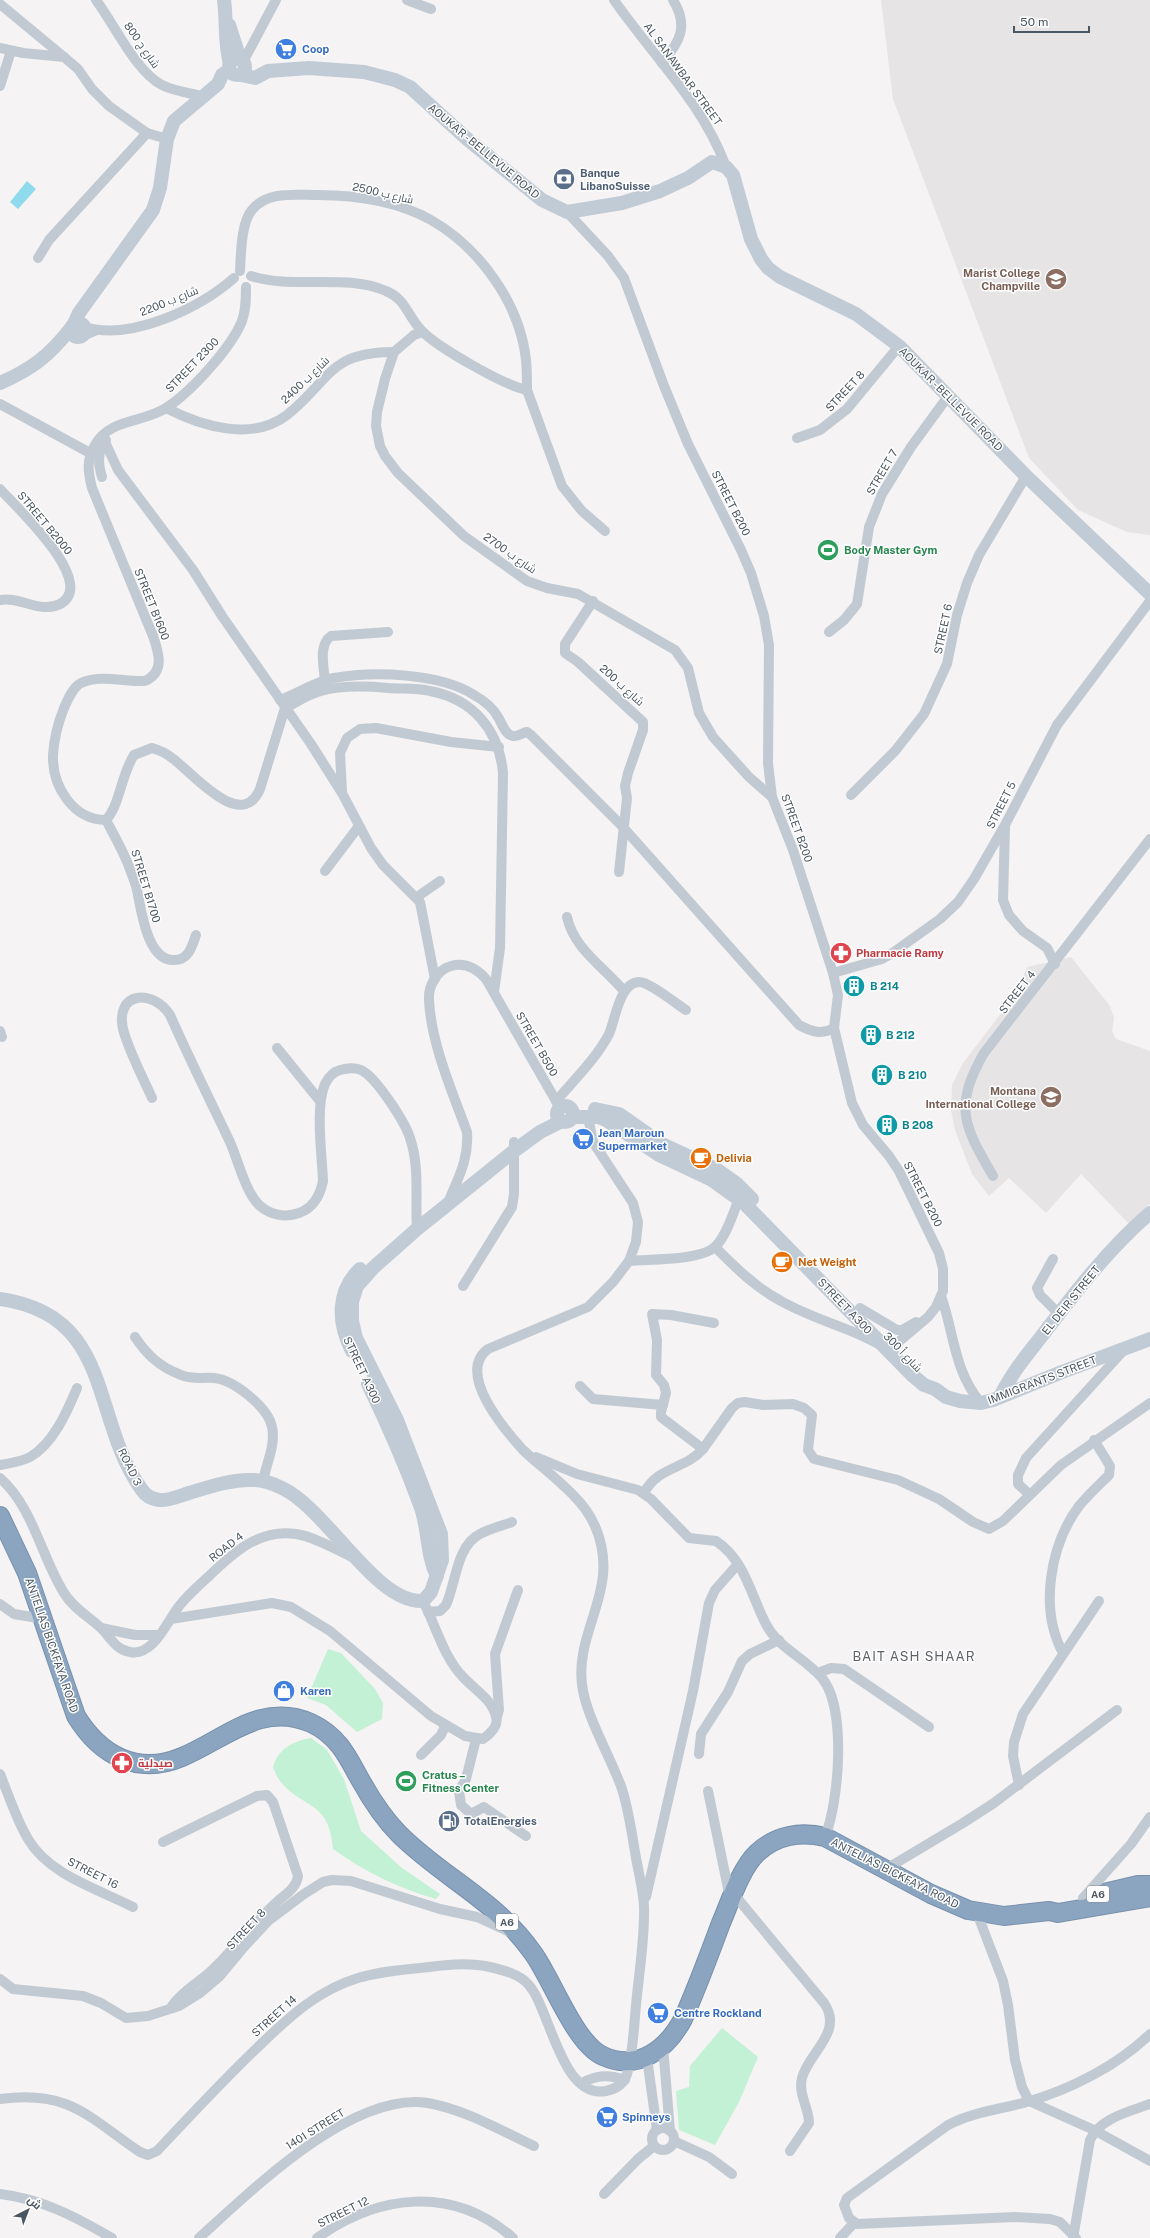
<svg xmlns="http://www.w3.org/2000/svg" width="1150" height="2238" font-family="'Public Sans',Cairo,sans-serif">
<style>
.education{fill:#e6e4e5}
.green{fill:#c3f1d5}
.water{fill:#90daee}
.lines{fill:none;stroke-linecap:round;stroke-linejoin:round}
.highway-casing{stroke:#7690ad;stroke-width:20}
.street{stroke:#c1cad2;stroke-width:10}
.secondary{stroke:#c1cbd6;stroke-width:14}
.highway{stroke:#8ba5c1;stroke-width:18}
.labels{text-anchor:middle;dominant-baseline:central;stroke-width:3;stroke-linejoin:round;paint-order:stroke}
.shield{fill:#fff;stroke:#808990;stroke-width:1}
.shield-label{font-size:10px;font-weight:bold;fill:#4a5661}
.street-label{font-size:11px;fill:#4a5661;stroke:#fff}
.shop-label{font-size:11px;font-weight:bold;fill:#366cbe;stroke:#fff;text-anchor:start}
.service-label{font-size:11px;font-weight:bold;fill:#4e5e75;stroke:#fff;text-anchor:start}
.education-label{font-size:11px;font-weight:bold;fill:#785e54;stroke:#fff;text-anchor:end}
.leisure-label{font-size:11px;font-weight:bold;fill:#27864d;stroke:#fff;text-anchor:start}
.health-label{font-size:11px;font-weight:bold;fill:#be3a42;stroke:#fff;text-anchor:start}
.culture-label{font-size:11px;font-weight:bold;fill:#0d838f;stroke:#fff;text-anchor:start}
.food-label{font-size:11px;font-weight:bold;fill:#c56008;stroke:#fff;text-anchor:start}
.quarter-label{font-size:13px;letter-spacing:1px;fill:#5f6368;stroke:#fff}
</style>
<rect width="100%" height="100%" fill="#f5f3f3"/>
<!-- education -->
<g class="education">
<path d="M881,0H1150V535L1127,532L1078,510L1029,458L893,99Z"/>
<path d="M1071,957L1110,1006L1114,1018L1112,1031L1116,1039L1150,1051V1204L1129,1224L1081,1174L1046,1213L1009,1178L989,1196L972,1174L955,1130L951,1110L952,1085L963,1063L1015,995L1027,967Z"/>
</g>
<!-- green -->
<g class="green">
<path d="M328,1649L341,1653L375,1689L383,1703L382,1719L357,1732L326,1705L307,1698Z"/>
<path d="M311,1738L327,1750L344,1779L361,1831L402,1868L440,1894L436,1899C398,1888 365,1872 333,1849C330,1800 302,1809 280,1781C277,1777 275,1772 273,1767C279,1748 292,1742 311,1738Z"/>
<path d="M722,2028L758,2057L739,2102L715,2145L679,2130L676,2091L689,2087L690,2066Z"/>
</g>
<!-- water -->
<path class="water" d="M27,181L36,189L18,209L10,202Z"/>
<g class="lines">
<!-- highway casing -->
<g class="highway-casing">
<g id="highway">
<path d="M0,1516L27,1573L76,1716C100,1755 137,1776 182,1757C225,1739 262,1701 311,1723C322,1728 332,1736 340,1746C348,1756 354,1769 361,1781C371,1799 384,1819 399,1834C443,1878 495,1899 533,1953C552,1979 575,2044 603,2056C638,2072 667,2049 683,2019C697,1988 709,1955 721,1923C730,1902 741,1868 757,1853C776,1835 801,1831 825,1837L931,1894L968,1910L1004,1916L1049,1911L1058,1913L1150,1897"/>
<path d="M1104,1893L1138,1885H1150"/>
</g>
</g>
<!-- street -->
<g class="street">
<path d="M96,0C114,24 137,73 162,85C174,91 189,93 202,96"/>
<path d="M407,0L431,9"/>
<path d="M614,0C652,55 703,103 726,167"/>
<path d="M0,4L64,57"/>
<path d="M0,48L23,53L64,57L78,69L92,89L109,106L147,133L167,139"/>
<path d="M243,62L276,0"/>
<path d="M662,63C680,42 689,26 673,0"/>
<path d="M0,86L11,51"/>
<path d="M567,212L608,256L624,278L664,386L688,444L741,550L751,573L764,616L769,645L768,763L772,797L793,850L833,973L838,995L834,1028L852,1103L863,1125L889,1156L899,1171L939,1253L943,1269V1291L936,1307L928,1317L889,1350C854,1328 816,1321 781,1301C755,1287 736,1268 715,1247"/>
<path d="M38,258L49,240L147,133"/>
<path d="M240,271C241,255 241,222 252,210C267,191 294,195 317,195C355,195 397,201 431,220C480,248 520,304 526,360C527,370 527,380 527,390C505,386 437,347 422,331C408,317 406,299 386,291C344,273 294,290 251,276"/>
<path d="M246,287C246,299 246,310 242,321C231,348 191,392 166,408C143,423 110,418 95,445C86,460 88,472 92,488L153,636C159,653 165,672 145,681C125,682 100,674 81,683C73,687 68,699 64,708C58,723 54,738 53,755C52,786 73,820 106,820C120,805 121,775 134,755L152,748C159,750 166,753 172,758C192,772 241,833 260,789L285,708"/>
<path d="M85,327C131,341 200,308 234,278"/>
<path d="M422,332L414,335L394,352L385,379L377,412L376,426L380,446L385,456L398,473L464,536L527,581L547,588L578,594L675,650L688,668L699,713L713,737L749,777L772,797"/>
<path d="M83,336L97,330"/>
<path d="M527,390L562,486L582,511L605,531"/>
<path d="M0,404L90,453"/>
<path d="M166,408C201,426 252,442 287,415C331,380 328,352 394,352"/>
<path d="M797,438L820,430L847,409L899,346"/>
<path d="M105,442L118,470L193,570L222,616L311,744L342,793L371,848L383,865L420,902L435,979"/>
<path d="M102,477C98,464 97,452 106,440"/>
<path d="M0,489C16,507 99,583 60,604C41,614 19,596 0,600"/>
<path d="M593,601L565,644V653L578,662L643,722V730L628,773L625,786L627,798L619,872"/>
<path d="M829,632L844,620L857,604L869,527L882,494L911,447L949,395"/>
<path d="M325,681C324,667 318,645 331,636L388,632"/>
<path d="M280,700C298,693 315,682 334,678C373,671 440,673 474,695C483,700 493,708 498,717C502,723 505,735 513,736C517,737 522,733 527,732L531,735L622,826L799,1025C812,1032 822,1035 834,1028"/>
<path d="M285,708C297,702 309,694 321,691C342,685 366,686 388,688C402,689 417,688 430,691C473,699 499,730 503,773L500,948L494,992"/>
<path d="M342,792L340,753L347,738L360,729L376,728L451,742L499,747"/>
<path d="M851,795L895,751L924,714L947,664L957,615L967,583L979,555L1026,476"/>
<path d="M106,820C114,835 122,849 128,864C131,873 135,881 137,890C141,909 147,961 174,960C189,960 192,946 196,935"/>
<path d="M1005,827L1003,900L1009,915L1023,931L1047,948L1055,964"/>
<path d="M325,871L359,826"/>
<path d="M417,897L440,881"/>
<path d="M567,917C574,949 603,966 624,991"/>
<path d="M833,973L882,959L894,952L940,919L958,902L974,879L1005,825L1057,725L1150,601"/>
<path d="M0,1031L2,1037"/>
<path d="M277,1048L320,1101"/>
<path d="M152,1098C143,1078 128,1049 123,1029C115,992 152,988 170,1015C189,1058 210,1100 230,1142C238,1160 245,1191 259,1205C270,1215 285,1218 299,1213C313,1208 320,1196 323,1181C322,1155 315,1107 325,1084C328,1078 333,1072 340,1070C347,1068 354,1067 361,1070C376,1077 405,1122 410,1138C420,1167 415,1199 417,1229"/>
<path d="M556,1101C574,1080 596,1059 609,1034C615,1020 620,982 639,982C650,982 676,1004 686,1010"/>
<path d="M993,1176C964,1126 953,1107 984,1053L1150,839"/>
<path d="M448,1203C458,1178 469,1160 467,1132C452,1091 431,1043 429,1000C428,986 437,970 451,966C465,962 477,969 486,979L560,1108"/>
<path d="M1053,1259L1037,1288L1040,1295L1059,1314"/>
<path d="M629,1261C650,1259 701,1261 716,1246C727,1235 733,1213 739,1199"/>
<path d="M463,1286L512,1207L514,1194V1142"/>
<path d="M941,1296C954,1332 954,1372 981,1403"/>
<path d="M860,1308L897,1330H902L916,1322"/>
<path d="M135,1337C147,1355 160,1367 181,1375C192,1380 203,1377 214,1378C234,1380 268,1407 272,1427C276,1445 266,1464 263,1481"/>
<path d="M580,1386L593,1399L663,1405"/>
<path d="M703,1449L732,1408L738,1403L745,1402L763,1405L793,1404L804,1408L812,1415L808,1450L814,1459L898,1480L939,1499L973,1522L989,1529L1003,1521L1061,1465L1150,1403"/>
<path d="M536,1457L577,1474L638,1490L651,1499L689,1538L716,1541C746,1561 751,1597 767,1626C779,1648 806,1659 822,1678C847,1708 839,1802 825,1837"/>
<path d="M0,1465C10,1463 21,1462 30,1457C53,1444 67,1412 77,1388"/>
<path d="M0,1478C33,1507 41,1556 64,1593C73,1608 88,1616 101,1628C110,1637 116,1650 130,1652C154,1657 168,1619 180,1605C188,1595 198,1586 208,1577C232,1554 259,1528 296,1534C315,1537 335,1549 352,1557"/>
<path d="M644,1493C658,1466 685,1470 703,1449L661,1417V1412L666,1393L664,1385L656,1375L657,1340L652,1314L671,1315L714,1323"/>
<path d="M1029,1494L1018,1484V1475L1026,1458L1124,1350"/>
<path d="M0,1604L14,1614L44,1619"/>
<path d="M428,1612L440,1611L446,1605C456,1584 456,1546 480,1534C489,1529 501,1526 512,1522"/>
<path d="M171,1619L272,1603L291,1607L330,1631L431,1716L465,1736L483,1739C490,1734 499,1726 496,1717C492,1699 475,1690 463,1677C443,1656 436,1626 423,1601"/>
<path d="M101,1628L135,1635H159"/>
<path d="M1063,1653C1039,1609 1050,1545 1079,1506C1088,1495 1099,1485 1109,1475L1110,1466L1094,1440"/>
<path d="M818,1673L831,1668L844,1669L929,1727"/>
<path d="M497,1717L499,1710L495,1654L518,1590"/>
<path d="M476,1739L466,1779L459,1791L461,1805L471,1814L484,1807L526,1836"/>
<path d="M699,1754L701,1734L728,1692L742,1661L750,1654L779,1640"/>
<path d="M421,1755L441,1735L445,1726"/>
<path d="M0,1774C9,1796 16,1819 28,1839C49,1875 98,1889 133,1907"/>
<path d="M1019,1785L1013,1756L1014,1742L1023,1714L1099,1601"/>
<path d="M708,1791L730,1898"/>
<path d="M163,1842L257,1796L267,1795L273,1802L298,1876C297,1887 286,1894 278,1901C253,1923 234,1950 210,1972C197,1984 182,1991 172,2006"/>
<path d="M886,1869L963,1823L994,1803L1117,1710"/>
<path d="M733,1893L824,2003C844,2032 809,2052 802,2078C798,2094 809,2108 809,2123L790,2151"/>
<path d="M646,1897L693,1691L709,1603L715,1590L738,1564"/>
<path d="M1083,1898L1131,1844L1150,1817"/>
<path d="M977,1913L1003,1981L1008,2005L1015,2060L1022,2087L1029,2101L1094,2130L1150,2161"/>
<path d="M0,1979L13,1989L83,1996L101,2003L126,2018L148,2016L179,2006L200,1993L219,1977L243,1948L268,1921L304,1894L323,1882L332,1880L351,1881L440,1909L477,1917L510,1932"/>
<path d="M663,2046L670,2131"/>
<path d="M647,2058L657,2130"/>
<path d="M582,2083C597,2075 609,2074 625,2080"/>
<path d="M0,2099C70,2090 88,2117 140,2152L148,2155L157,2151C191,2115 224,2079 260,2045C289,2017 318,1990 358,1978C378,1972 399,1970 420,1968C443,1965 467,1962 490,1967C503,1970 519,1974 528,1984C550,2007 561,2100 606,2091C616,2089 624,2084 627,2074C633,2054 634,2026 636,2005C639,1972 645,1939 644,1906C643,1890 639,1874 636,1858C632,1835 629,1811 622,1789C611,1757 585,1715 582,1684C575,1629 622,1588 595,1526C590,1515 583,1505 575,1497C559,1480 540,1466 523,1450C504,1429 456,1373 488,1349L588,1307L613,1282L629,1261L636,1242L638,1222L633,1203L593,1142L588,1117"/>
<circle cx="663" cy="2139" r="11"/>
<path d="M674,2141L709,2157L732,2174"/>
<path d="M0,2194C42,2199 76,2217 112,2238"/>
<path d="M604,2194L638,2159L654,2146"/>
<path d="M199,2238C251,2191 352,2091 428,2103C466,2110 500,2130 534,2146"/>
<path d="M317,2238C379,2194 453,2185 513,2238"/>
<path d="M840,2238L854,2223"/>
<path d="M1073,2238L1090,2140C1100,2118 1128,2112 1150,2104"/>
<path d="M1076,2238L1060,2222L1050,2219L1015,2217L857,2224L849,2218L844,2205L847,2198L948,2125C973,2112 1001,2109 1027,2102C1071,2089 1117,2066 1150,2034"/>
</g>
<!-- secondary -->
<g class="secondary">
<path d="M224,0C227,22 224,42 230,64"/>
<path d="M229,25L240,59"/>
<circle cx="237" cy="67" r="8"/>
<path d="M241,75L255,78L268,71L309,68L364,72L395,80L410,87L466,138L542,200L567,212L622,203L660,191L688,178L712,162L726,167L733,175L751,239L761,259L768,268L780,277L856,314L899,346L1026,476L1150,594"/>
<circle cx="78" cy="330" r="7"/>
<path d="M74,324L79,313L153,210L160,188L167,139L174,121L218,84L222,75L229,70"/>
<path d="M0,383C32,369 49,356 71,328"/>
<circle cx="565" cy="1114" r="8"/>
<path d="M595,1109L619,1114L662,1144L716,1169L737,1184L752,1199"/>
<path d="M572,1117H599L606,1120L659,1155L712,1180L744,1203L912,1375L924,1385L935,1389L946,1397L960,1401L981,1403L993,1400L1062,1372L1150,1339"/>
<path d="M0,1299C115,1315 90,1419 142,1490C146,1496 152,1499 159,1500C169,1501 179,1496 189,1493C209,1487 232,1479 253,1480C263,1480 274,1484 282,1488C327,1509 376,1604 423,1601L431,1592L442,1560L441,1534L397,1420L356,1338L352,1321V1302L357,1286L373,1268L417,1229L514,1151L540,1132L562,1121"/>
<path d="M352,1351C338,1323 336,1292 360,1269"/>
<path d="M368,1384C387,1423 405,1464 420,1505C429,1528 426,1554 437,1576"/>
<path d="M1001,1395C1012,1373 1026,1356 1041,1337C1074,1294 1108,1249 1150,1213"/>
</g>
<!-- highway -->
<use href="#highway" class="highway"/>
</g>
<!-- icons -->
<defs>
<g id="supermarket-disc" transform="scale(1.15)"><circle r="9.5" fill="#3f7fe0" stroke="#fff"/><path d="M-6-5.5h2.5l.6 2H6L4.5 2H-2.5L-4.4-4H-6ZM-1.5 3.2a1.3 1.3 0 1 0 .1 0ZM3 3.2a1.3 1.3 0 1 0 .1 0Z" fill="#fff"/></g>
<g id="bank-disc" transform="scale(1.15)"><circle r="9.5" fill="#5c6f8a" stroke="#fff"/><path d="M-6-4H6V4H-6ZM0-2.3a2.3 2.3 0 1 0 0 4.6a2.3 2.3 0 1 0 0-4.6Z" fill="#fff"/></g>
<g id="university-disc" transform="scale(1.15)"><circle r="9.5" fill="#8d6e63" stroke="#fff"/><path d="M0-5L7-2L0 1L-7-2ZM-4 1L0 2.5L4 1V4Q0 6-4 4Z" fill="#fff"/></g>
<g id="stadium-disc" transform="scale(1.15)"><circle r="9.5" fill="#2e9e5b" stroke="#fff"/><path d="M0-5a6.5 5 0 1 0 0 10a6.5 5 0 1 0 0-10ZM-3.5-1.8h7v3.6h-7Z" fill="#fff"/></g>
<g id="pharmacy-disc" transform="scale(1.15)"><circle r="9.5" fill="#e0444e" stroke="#fff"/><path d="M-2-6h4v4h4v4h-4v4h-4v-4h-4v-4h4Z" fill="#fff"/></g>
<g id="building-disc" transform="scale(1.15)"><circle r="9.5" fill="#0f9aa8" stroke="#fff"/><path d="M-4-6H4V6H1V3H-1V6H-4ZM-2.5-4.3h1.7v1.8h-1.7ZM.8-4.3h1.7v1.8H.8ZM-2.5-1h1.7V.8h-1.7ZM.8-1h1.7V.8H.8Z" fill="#fff"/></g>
<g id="school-disc" transform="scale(1.15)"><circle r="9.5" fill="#8d6e63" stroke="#fff"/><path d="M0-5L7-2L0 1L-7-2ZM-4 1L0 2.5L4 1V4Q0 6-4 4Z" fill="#fff"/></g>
<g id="cafe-disc" transform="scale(1.15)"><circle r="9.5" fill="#e8710a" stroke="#fff"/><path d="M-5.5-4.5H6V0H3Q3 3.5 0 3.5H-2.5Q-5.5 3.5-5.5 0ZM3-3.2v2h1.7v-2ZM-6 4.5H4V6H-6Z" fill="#fff"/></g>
<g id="shop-disc" transform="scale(1.15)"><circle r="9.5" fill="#3f7fe0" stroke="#fff"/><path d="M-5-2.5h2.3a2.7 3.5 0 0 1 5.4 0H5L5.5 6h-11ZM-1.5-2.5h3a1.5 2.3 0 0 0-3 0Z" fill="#fff"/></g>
<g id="fuel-disc" transform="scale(1.15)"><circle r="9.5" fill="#5c6f8a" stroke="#fff"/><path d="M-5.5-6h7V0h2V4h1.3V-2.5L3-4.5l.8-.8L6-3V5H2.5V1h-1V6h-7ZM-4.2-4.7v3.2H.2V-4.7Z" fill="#fff"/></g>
</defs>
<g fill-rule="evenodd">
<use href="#supermarket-disc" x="286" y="49"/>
<use href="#bank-disc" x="564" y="179"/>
<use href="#university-disc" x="1056" y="279"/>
<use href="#stadium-disc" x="828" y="550"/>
<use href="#pharmacy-disc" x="841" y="953"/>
<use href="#building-disc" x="854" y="986"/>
<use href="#building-disc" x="871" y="1035"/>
<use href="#building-disc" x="882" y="1075"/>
<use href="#school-disc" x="1051" y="1097"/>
<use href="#building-disc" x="887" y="1125"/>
<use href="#supermarket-disc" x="583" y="1139"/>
<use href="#cafe-disc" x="701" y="1158"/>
<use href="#cafe-disc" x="782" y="1262"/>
<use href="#shop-disc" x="284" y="1691"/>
<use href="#pharmacy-disc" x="122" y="1763"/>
<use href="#stadium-disc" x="406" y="1781"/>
<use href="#fuel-disc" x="449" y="1821"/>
<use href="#supermarket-disc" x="658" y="2013"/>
<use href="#supermarket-disc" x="607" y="2117"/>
</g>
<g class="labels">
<!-- shield labels -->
<g class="shield">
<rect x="1087" y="1886" width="22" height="16" rx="3"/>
<rect x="496" y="1914" width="22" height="16" rx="3"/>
</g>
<g class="shield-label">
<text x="1098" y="1894">A6</text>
<text x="507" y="1922">A6</text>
</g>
<!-- street labels -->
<g class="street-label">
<text transform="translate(142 45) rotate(55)">شارع ج 800</text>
<text transform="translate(683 74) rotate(54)">AL SANAWBAR STREET</text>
<text transform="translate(484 151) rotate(40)">AOUKAR - BELLEVUE ROAD</text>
<text transform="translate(383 193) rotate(13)">شارع ب 2500</text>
<text transform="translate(169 301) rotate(-22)">شارع ب 2200</text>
<text transform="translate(192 365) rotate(-46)">STREET 2300</text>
<text transform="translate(305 380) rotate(-44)">شارع ب 2400</text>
<text transform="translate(845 391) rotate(-47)">STREET 8</text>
<text transform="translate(951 399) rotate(45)">AOUKAR - BELLEVUE ROAD</text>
<text transform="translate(882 472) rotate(-60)">STREET 7</text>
<text transform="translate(731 503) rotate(63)">STREET B200</text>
<text transform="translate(45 523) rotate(50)">STREET B2000</text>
<text transform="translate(510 553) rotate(35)">شارع ب 2700</text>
<text transform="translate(152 604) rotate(68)">STREET B1600</text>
<text transform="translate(943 629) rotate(-78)">STREET 6</text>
<text transform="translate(622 685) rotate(42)">شارع ب 200</text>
<text transform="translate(1001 805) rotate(-63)">STREET 5</text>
<text transform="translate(797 828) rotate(70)">STREET B200</text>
<text transform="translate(146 886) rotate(73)">STREET B1700</text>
<text transform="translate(1017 992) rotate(-52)">STREET 4</text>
<text transform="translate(537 1044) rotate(60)">STREET B500</text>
<text transform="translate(923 1194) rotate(63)">STREET B200</text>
<text transform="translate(1071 1300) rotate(-51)">EL DEIR STREET</text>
<text transform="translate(845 1306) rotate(46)">STREET A300</text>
<text transform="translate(903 1352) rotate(46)">شارع أ 300</text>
<text transform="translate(362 1370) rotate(65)">STREET A300</text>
<text transform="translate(1042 1380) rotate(-21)">IMMIGRANTS STREET</text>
<text transform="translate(130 1467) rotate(64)">ROAD 3</text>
<text transform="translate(226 1547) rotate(-38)">ROAD 4</text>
<text transform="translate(52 1645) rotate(71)">ANTELIAS BICKFAYA ROAD</text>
<text transform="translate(93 1873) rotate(27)">STREET 16</text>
<text transform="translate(895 1873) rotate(27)">ANTELIAS BICKFAYA ROAD</text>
<text transform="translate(246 1929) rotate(-47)">STREET 8</text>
<text transform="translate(274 2016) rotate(-42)">STREET 14</text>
<text transform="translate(315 2129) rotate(-32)">1401 STREET</text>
<text transform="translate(343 2212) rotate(-26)">STREET 12</text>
</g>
<!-- shop labels -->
<g class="shop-label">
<text x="302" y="49">Coop</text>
<text x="598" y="1133">Jean Maroun<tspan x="598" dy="13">Supermarket</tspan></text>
<text x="300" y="1691">Karen</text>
<text x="674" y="2013">Centre Rockland</text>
<text x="622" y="2117">Spinneys</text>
</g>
<!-- service labels -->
<g class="service-label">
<text x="580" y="173">Banque<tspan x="580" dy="13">LibanoSuisse</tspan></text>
<text x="464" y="1821">TotalEnergies</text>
</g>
<!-- education labels -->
<g class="education-label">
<text x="1040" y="273">Marist College<tspan x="1040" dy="13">Champville</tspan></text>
<text x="1036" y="1091">Montana<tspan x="1036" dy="13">International College</tspan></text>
</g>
<!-- leisure labels -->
<g class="leisure-label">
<text x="844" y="550">Body Master Gym</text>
<text x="422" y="1775">Cratus –<tspan x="422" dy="13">Fitness Center</tspan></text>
</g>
<!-- health labels -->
<g class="health-label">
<text x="856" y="953">Pharmacie Ramy</text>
<text x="138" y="1763">صيدلية</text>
</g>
<!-- culture labels -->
<g class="culture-label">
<text x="870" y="986">B 214</text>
<text x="886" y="1035">B 212</text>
<text x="898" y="1075">B 210</text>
<text x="902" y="1125">B 208</text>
</g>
<!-- food labels -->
<g class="food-label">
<text x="716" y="1158">Delivia</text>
<text x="798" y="1262">Net Weight</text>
</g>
<!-- quarter labels -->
<g class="quarter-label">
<text x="914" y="1656">BAIT ASH SHAAR</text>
</g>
</g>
<!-- north arrow -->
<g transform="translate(28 2210) rotate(42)" stroke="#ffffff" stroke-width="3" paint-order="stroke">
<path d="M0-3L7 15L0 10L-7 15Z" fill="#4a5661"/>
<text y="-6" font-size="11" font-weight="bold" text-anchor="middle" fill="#4a5661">ش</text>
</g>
<!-- scale -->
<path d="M1014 26v6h75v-6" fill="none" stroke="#4a5661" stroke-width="2"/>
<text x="1020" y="26" font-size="12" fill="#4a5661" stroke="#ffffff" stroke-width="3" paint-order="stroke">50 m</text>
</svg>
